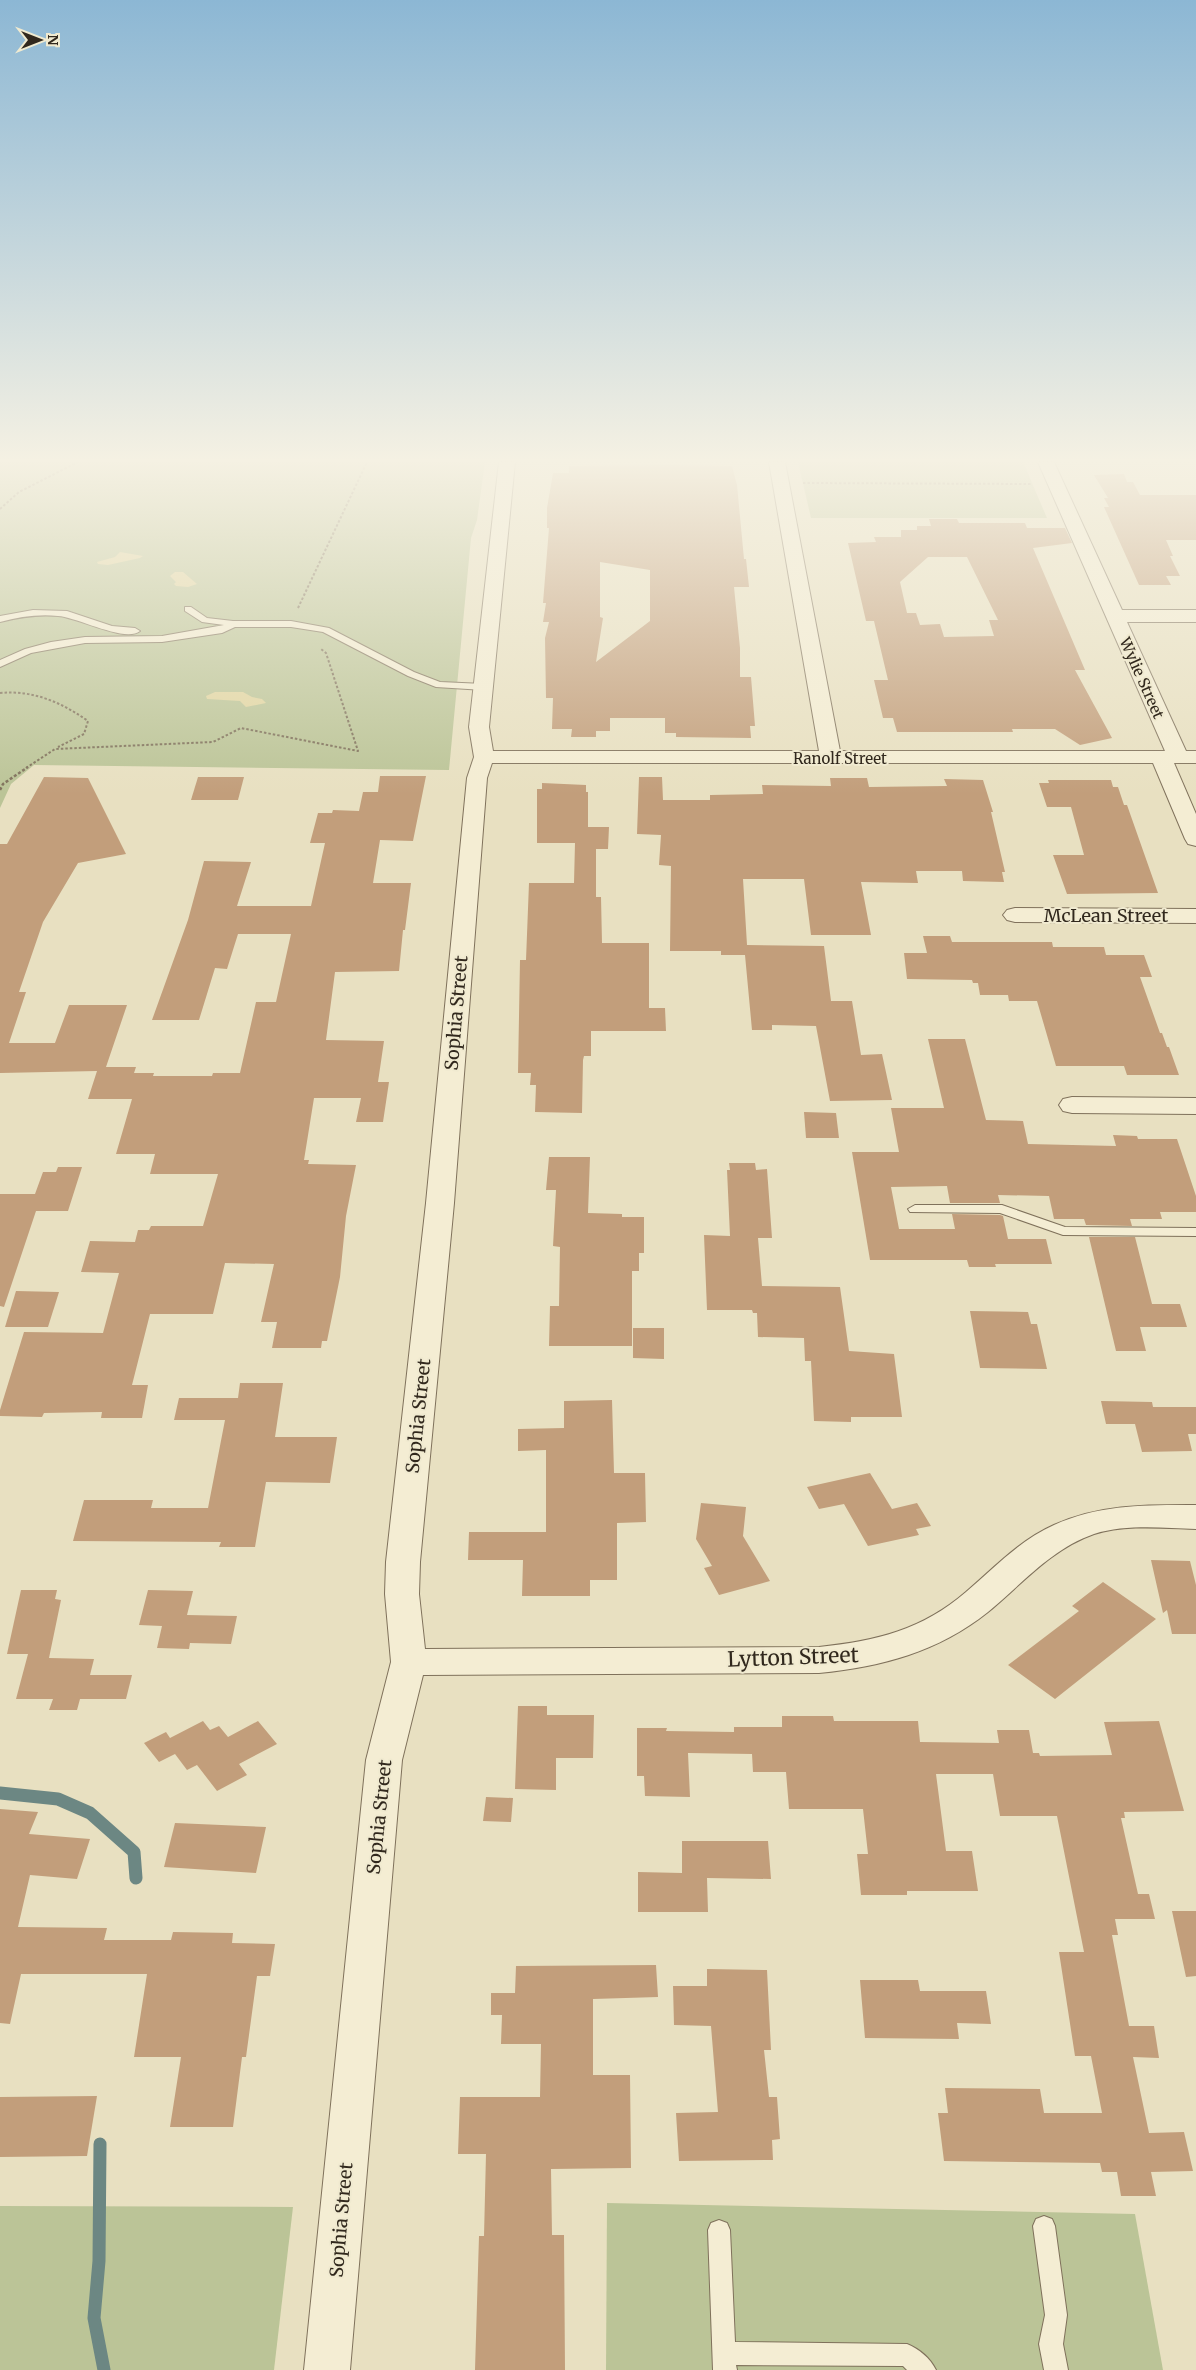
<svg xmlns="http://www.w3.org/2000/svg" width="1196" height="2370" font-family="Merriweather,serif">
<style>
.green{fill:#bbc497}
.sand{fill:#e1d5a1}
.lines{fill:none;stroke-linecap:round;stroke-linejoin:round}
.stream{stroke:#6c8783;stroke-width:13}
.building{fill:#c29e7b;fill-rule:evenodd}
.lane-casing{stroke:#7f715b;stroke-width:2}
.street-casing{stroke:#7f715b;stroke-width:2}
.path-far1{stroke:#7f715b;stroke-width:2;stroke-dasharray:2.5 2;stroke-linecap:butt}
.path{stroke:#7f715b;stroke-width:2.5;stroke-dasharray:3 2;stroke-linecap:butt}
.lane{fill:#f4edd3;fill-rule:evenodd}
.street{fill:#f4edd3;fill-rule:evenodd}
.labels{text-anchor:middle;dominant-baseline:central;stroke-width:4;stroke-linejoin:round;paint-order:stroke}
.far-street-label{font-size:15px;fill:#31281d;stroke:#f0ead0}
.street-label{font-size:18px;fill:#31281d;stroke:#f0ead0}
.near-street-label{font-size:21px;fill:#31281d;stroke:#f0ead0}
</style>
<rect width="100%" height="100%" fill="#e8e0c1"/>
<!-- green -->
<g class="green">
<path d="M0,462H485L477,520L471,538L449,770L34,765L11,784L0,808Z"/>
<path d="M798,462H1023L1047,518H811Z"/>
<path d="M607,2203L1135,2214L1163,2370H606Z"/>
<path d="M0,2206L293,2207L274,2370H0Z"/>
</g>
<!-- sand -->
<g class="sand">
<path d="M120,552L143,556L140,558L108,565L98,564L97,562L115,557Z"/>
<path d="M175,572H183L197,584L188,587L176,586L174,584L176,582L170,576Z"/>
<path d="M215,692H243L252,697L262,699L266,703L246,707L240,701L207,699L206,696Z"/>
</g>
<g class="lines">
<!-- stream -->
<g class="stream">
<path d="M0,1793L58,1799L90,1813L134,1852L136,1878"/>
<path d="M100,2144L99,2261L94,2318L104,2370"/>
</g>
</g>
<!-- building -->
<g class="building">
<path d="M667,465L732,466L737,485L744,559H746L749,587H734L740,648V677H751L755,726H750L751,738L676,737V733H665V718H610V731H596V737H571L572,729H552L553,698H546L545,638L549,622H543L546,603H543L549,528H547V508L553,473H569V466ZM600,562L650,570V621L596,662L603,618L600,617Z"/>
<path d="M1124,474L1127,482H1133L1140,495H1196V540H1166L1173,556H1170L1180,576H1166L1171,585H1139L1104,507H1109L1104,498H1108L1094,475Z"/>
<path d="M929,519H957L959,523H1025L1027,528H1065L1072,543L1033,548L1085,670H1075L1112,738L1080,745L1055,729H1012L1013,732H897L893,718H883L874,680H888L874,621H866L848,543L876,542L874,537H901V530H917V526H931ZM928,557H967L998,620H989L994,636L944,637L940,624L920,625L916,613H907L900,582Z"/>
<path d="M380,776H426L413,841L380,840L373,883H411L405,930H403L399,971L335,972L326,1040L384,1041L378,1082H389L383,1122H356L361,1098H314L304,1160H309L308,1164L356,1165L346,1216L340,1277L327,1341H322L321,1348H272L277,1322H261L274,1264L225,1263L213,1314H150L132,1385H148L142,1418H101L102,1412L44,1413L42,1417L0,1416V1410L24,1332L103,1333L119,1273L81,1272L90,1241L135,1242L138,1230H149L151,1226H203L218,1174H150L155,1154H116L132,1099H88L97,1071L0,1073V844H7L44,777L88,778L126,854L78,863L43,922L19,992H26L9,1043H55L69,1005H127L106,1067H136L134,1073H154L153,1076H212L213,1073H240L256,1002H276L291,934H238L227,969L215,968L199,1020H152L188,920L204,861L251,862L237,906H311L325,843H310L318,813H332L333,810L359,811L363,792H378Z"/>
<path d="M198,777H244L238,800H191Z"/>
<path d="M639,777H662L663,800H710V795L763,794L762,785L831,786L830,778H867L869,787L947,786L944,779L983,780L993,812H991L1005,872H1002L1004,882L963,881L962,871H916L918,883L861,882L871,935H811L804,879H743L747,945L824,946L831,1001H852L861,1055L882,1054L892,1100L830,1101L816,1026L772,1025V1030H752L745,955H721V951H670L671,866L659,865L661,835L637,834Z"/>
<path d="M1048,780H1111L1113,787H1118L1124,805H1127L1158,893L1067,894L1053,855H1084L1071,807H1047L1039,783H1049Z"/>
<path d="M542,783L586,785V792H588V827H609L608,849H596V897H601L602,943H649V1008H665L666,1031H591V1056H584L583,1060L582,1113L535,1112L536,1085H530L531,1073H518L520,960H526L529,883H574L575,843H537V789H542Z"/>
<path d="M923,936H950L952,942H1052L1053,947H1104L1106,955H1144L1152,977H1140L1160,1033H1162L1167,1047H1169L1179,1075H1127L1124,1066H1056L1037,1001H1009L1008,995H980L978,983H973L972,980L907,979L904,953H927Z"/>
<path d="M928,1039H965L986,1120L1023,1121L1028,1144L1116,1146L1113,1135L1137,1136L1138,1139H1177L1196,1196V1212H1160L1162,1219H1130L1132,1226L1086,1225L1084,1219H1054L1049,1196L998,1195L1000,1203H950L947,1186L891,1187L899,1229H955L952,1214L1000,1215L1003,1216L1008,1239H1046L1052,1264H995L996,1267H969L967,1260H870L852,1152H899L891,1108H944Z"/>
<path d="M804,1112L836,1113L839,1138H806Z"/>
<path d="M549,1157H590L588,1213L622,1214V1217H644V1253H639V1271H632V1346H549L550,1306H559L560,1247L553,1246L556,1190H546Z"/>
<path d="M729,1163H755L756,1170L767,1169L772,1238H758L762,1286L840,1287L849,1351L894,1354L902,1417H851V1422L814,1421L811,1361H805L804,1338L758,1337L757,1313H753L752,1310H707L704,1235L730,1236L727,1170H730Z"/>
<path d="M58,1167H82L68,1211H36L4,1307L0,1306V1194H35L43,1172H56Z"/>
<path d="M1089,1237H1135L1152,1304H1180L1187,1327H1140L1146,1351H1116Z"/>
<path d="M16,1291L59,1292L48,1327H5Z"/>
<path d="M970,1311L1028,1312L1031,1324H1037L1047,1369L980,1368Z"/>
<path d="M633,1328H664V1359L633,1358Z"/>
<path d="M240,1383H283L275,1437H337L330,1483L266,1482L255,1547H219L221,1542L73,1541L84,1500H153L151,1508H208L225,1420H174L179,1398H238Z"/>
<path d="M612,1400L614,1473H645L646,1522L617,1523V1580H590V1596H522L523,1560H468L469,1532H546V1450L518,1451V1429L564,1428V1401Z"/>
<path d="M1101,1401L1152,1402L1153,1407H1196V1434H1188L1192,1451L1142,1452L1135,1424H1106Z"/>
<path d="M870,1473L892,1509L917,1503L931,1526L916,1529L919,1535L868,1546L844,1504L819,1509L807,1487Z"/>
<path d="M701,1503L746,1507L743,1536L770,1581L719,1595L704,1568L712,1566L696,1539Z"/>
<path d="M1151,1560L1190,1561L1196,1585V1634H1172L1167,1610L1163,1613Z"/>
<path d="M1103,1582L1156,1619L1055,1699L1008,1665L1079,1611L1072,1606Z"/>
<path d="M21,1590H57L55,1599L61,1600L49,1658L94,1659L90,1675H132L126,1699H80L77,1710H49L53,1699H16L28,1654H7Z"/>
<path d="M148,1590L193,1591L187,1615L237,1616L231,1644L190,1643L189,1649L157,1648L162,1626L139,1625Z"/>
<path d="M518,1706H547V1715H594L593,1758H556V1790L515,1789Z"/>
<path d="M782,1716H833L834,1721H918L920,1742L999,1743L997,1730H1029L1033,1753H1039L1040,1756L1112,1755L1104,1722L1159,1721L1184,1811L1124,1812L1125,1818H1121L1138,1894H1149L1155,1919H1115L1118,1935H1112L1129,2026H1154L1159,2058L1133,2057L1149,2133L1184,2132L1193,2171L1151,2172L1156,2196H1121L1117,2172H1102L1100,2163L944,2161L938,2113H948L945,2088L1040,2089L1044,2113H1102L1091,2056H1075L1059,1952H1084L1057,1816H1000L993,1774H936L946,1851H972L978,1891H907V1895H861L857,1854H868L863,1809H789L786,1772H753L752,1754L688,1753L690,1797L645,1796L644,1776H637V1728H667L666,1731L734,1732V1727H782Z"/>
<path d="M203,1721L210,1730L219,1726L228,1737L258,1721L277,1744L239,1764L247,1775L217,1791L197,1765L187,1770L175,1754L159,1762L144,1743L166,1732L170,1738Z"/>
<path d="M486,1797L513,1798L511,1822L483,1821Z"/>
<path d="M0,1809L38,1812L29,1834L90,1839L77,1879L30,1875L18,1927L107,1928L104,1940H171L173,1932L233,1933L232,1943L275,1944L270,1976H257L246,2057H242L233,2127H170L181,2057H134L147,1974H21L10,2024L0,2023Z"/>
<path d="M175,1823L266,1827L256,1873L164,1867Z"/>
<path d="M682,1841H768L771,1879L707,1878L708,1912H638V1872L682,1873Z"/>
<path d="M1172,1911H1196V1976L1186,1977Z"/>
<path d="M656,1965L658,1997L593,1999V2075H630L631,2168L551,2169L552,2235H564L565,2370H475L479,2236H484L486,2154H458L460,2097H540L541,2044H501L502,2015H491V1993H515L516,1966Z"/>
<path d="M707,1969L767,1970L771,2050H764L769,2097H777L780,2139L772,2140L773,2160L679,2161L676,2113L718,2112L711,2026L674,2025L673,1986H707Z"/>
<path d="M860,1980H918L920,1991H986L991,2024L957,2023L959,2039L865,2038Z"/>
<path d="M97,2096L87,2156L0,2157V2097Z"/>
</g>
<g class="lines">
<!-- lane casing -->
<g class="lane-casing">
<g id="lane">
<path d="M185,607H191L207,618L233,621H291L329,628L414,672L440,682L484,684L489,687L484,690L436,687L408,676L323,632L291,627H235L222,633L162,642L85,643L31,653L0,667V660L25,649L51,642L85,637L162,636L224,625L202,622L185,611Z"/>
<path d="M33,610L67,611L112,626L135,628L140,631C125,643 77,617 58,616C38,614 19,617 0,622V616Z"/>
<path d="M915,1205H1002L1065,1227L1196,1228V1236L1063,1235L1000,1213L910,1212L908,1209Z"/>
<path d="M1044,2216L1052,2219L1055,2226L1067,2315L1063,2344L1068,2370H1044L1039,2344L1045,2315L1033,2226L1036,2219Z"/>
<path d="M719,2220L727,2223L730,2230L735,2342L907,2344C919,2349 930,2358 936,2370H907L903,2366L736,2365L737,2370H713L708,2230L711,2223Z"/>
</g>
</g>
<!-- street casing -->
<g class="street-casing">
<g id="street">
<path d="M499,462H515L489,727L493,751H819L769,462H785L840,751H1165L1038,462H1054L1122,610H1196V622H1127L1186,751H1196V763H1174L1196,814V846L1188,844L1185,839L1153,763H492L487,778L454,1203L420,1562L419,1594L425,1649L819,1647C876,1641 922,1630 966,1592C994,1568 1020,1540 1054,1525C1100,1504 1147,1505 1196,1505V1529C1163,1528 1126,1524 1094,1534C1051,1549 1022,1584 988,1612C938,1652 881,1667 819,1673L423,1675L402,1760L350,2370H304L366,1760L391,1662L385,1594L386,1562L426,1203L467,778L474,757L469,727Z"/>
<path d="M1015,908L1196,909V923L1015,922L1007,920L1003,915L1007,910Z"/>
<path d="M1072,1097L1196,1098V1114L1072,1113L1063,1111L1059,1105L1063,1099Z"/>
</g>
</g>
<!-- path-far1 -->
<g class="path-far1">
<path d="M803,483L1031,484"/>
<path d="M0,509L19,492L78,462"/>
<path d="M298,608L367,462"/>
<path d="M0,693C33,690 61,702 88,721L84,734L58,747"/>
<path d="M26,768L55,749L213,742L241,728L358,751L326,653L321,649"/>
</g>
<!-- path -->
<path class="path" d="M0,790L3,784L28,767"/>
<!-- lane -->
<use href="#lane" class="lane"/>
<!-- street -->
<use href="#street" class="street"/>
</g>
<!-- sky -->
<linearGradient id="sky" x2="0" y2="1"><stop stop-color="#8cb7d4"/><stop offset="0.58" stop-color="#f5f1e3"/><stop offset="1" stop-color="#f5f1e3" stop-opacity="0"/></linearGradient>
<rect width="1196" height="794" fill="url(#sky)"/>
<g class="labels">
<!-- far-street labels -->
<g class="far-street-label">
<text transform="translate(1142 678) rotate(66)">Wylie Street</text>
<text x="840" y="758">Ranolf Street</text>
</g>
<!-- street labels -->
<g class="street-label">
<text x="1106" y="915">McLean Street</text>
<text transform="translate(456 1013) rotate(-85)">Sophia Street</text>
<text transform="translate(418 1416) rotate(-84)">Sophia Street</text>
<text transform="translate(379 1817) rotate(-84)">Sophia Street</text>
<text transform="translate(341 2220) rotate(-85)">Sophia Street</text>
</g>
<!-- near-street labels -->
<g class="near-street-label">
<text transform="translate(793 1657) rotate(-2)">Lytton Street</text>
</g>
</g>
<!-- north arrow -->
<g transform="translate(40 40) rotate(90)" stroke="#f0ead0" stroke-width="4" paint-order="stroke">
<path d="M0-4L9 19L0 12L-9 19Z" fill="#31281d"/>
<text y="-8" font-size="14" font-weight="bold" text-anchor="middle" fill="#31281d">N</text>
</g>
</svg>
